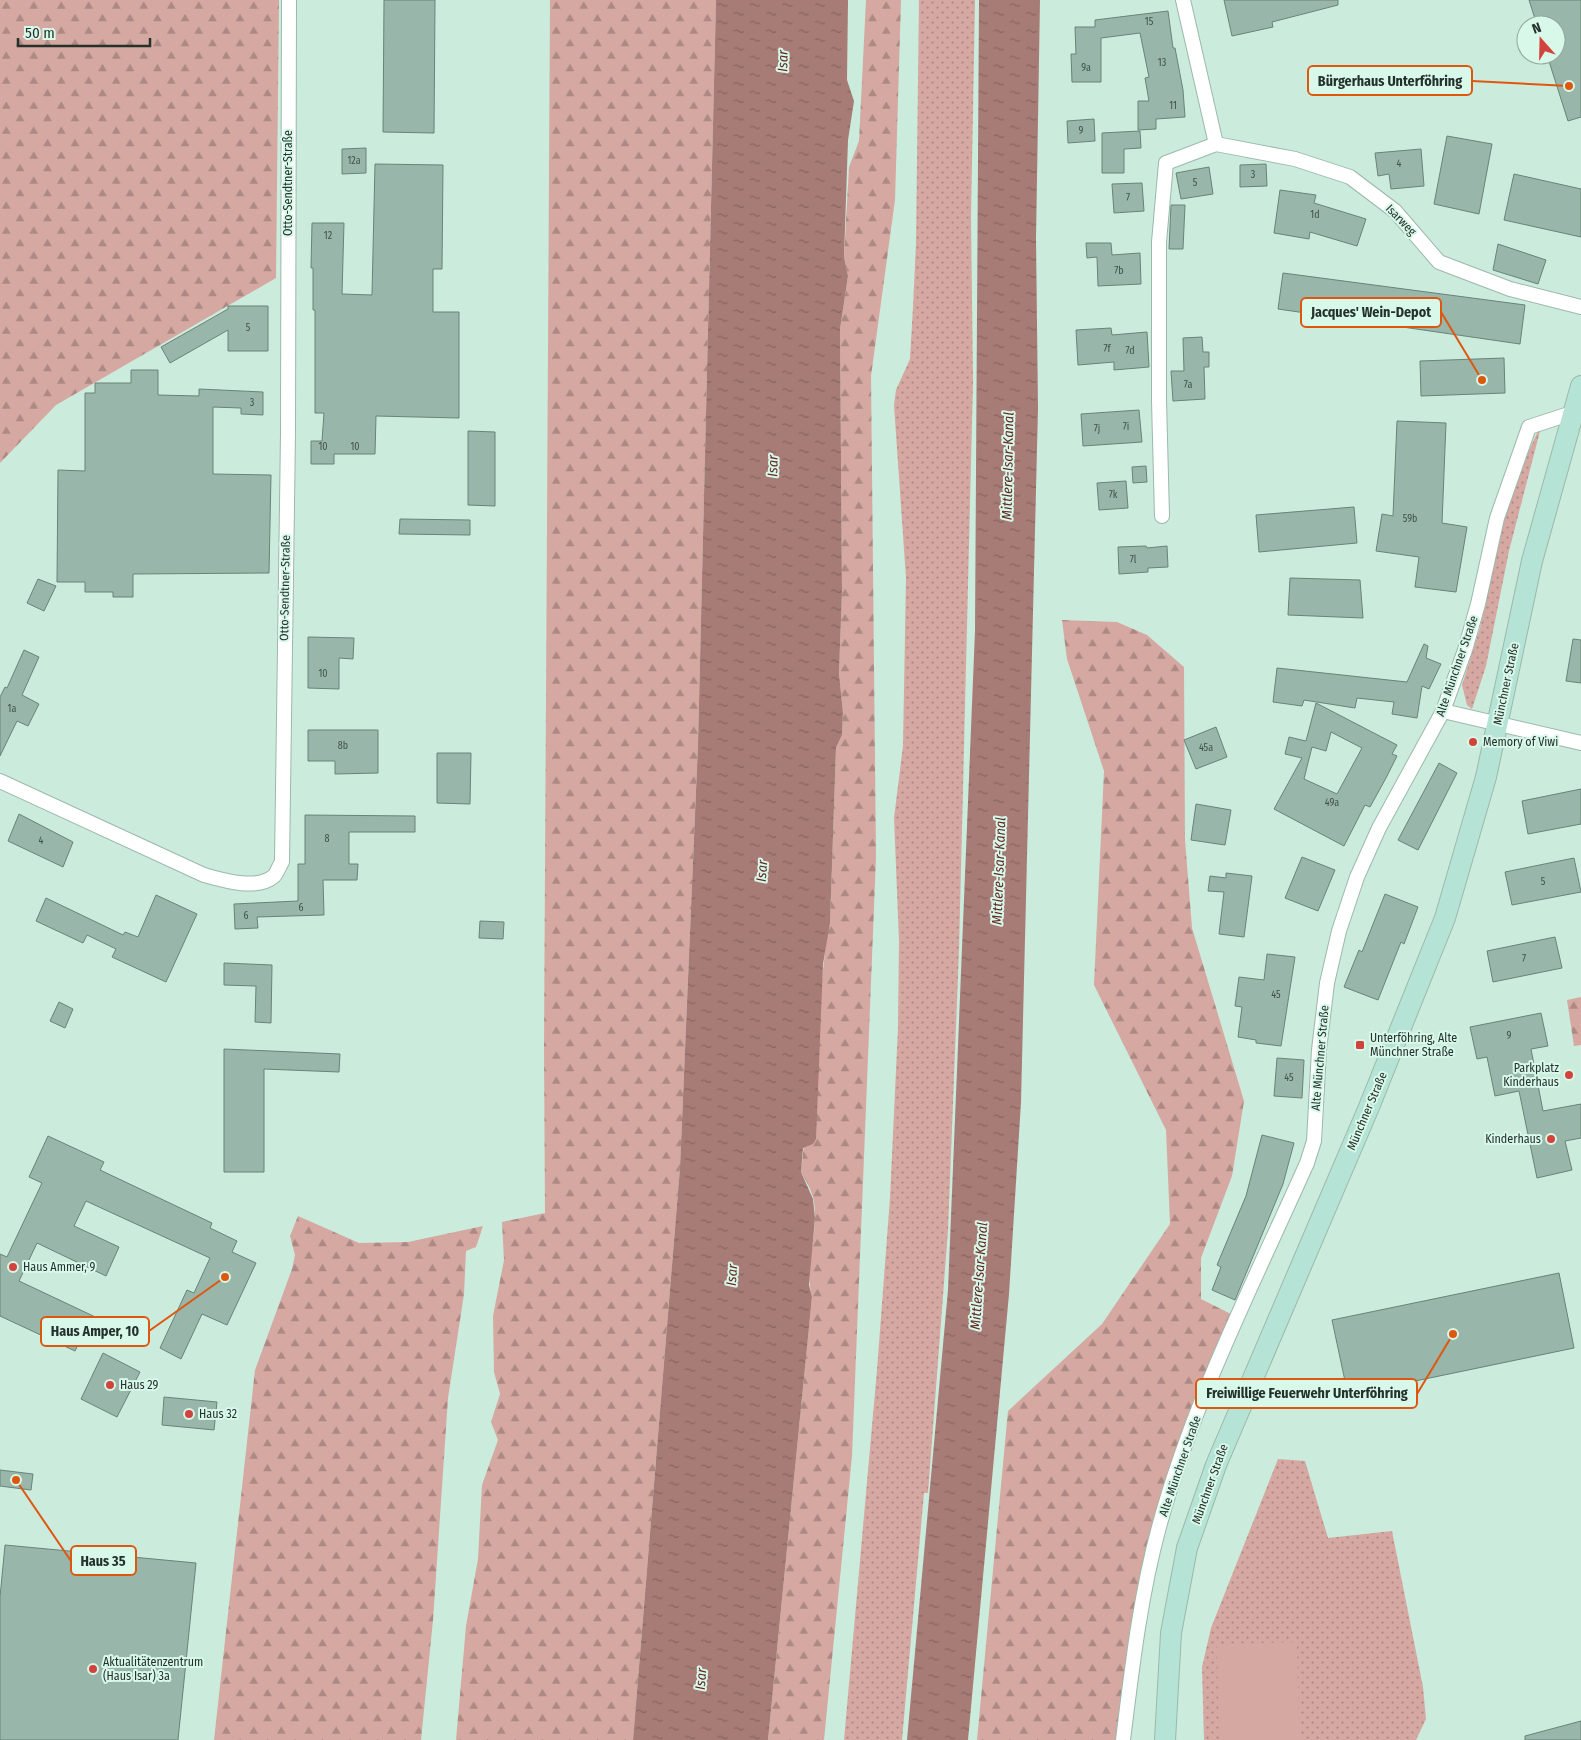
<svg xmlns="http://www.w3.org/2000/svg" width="1581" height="1740" font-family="'Fira Sans Condensed',sans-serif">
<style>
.green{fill:url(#green-dots)}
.forest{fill:url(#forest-firs)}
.pitch{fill:#d6a8a2}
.water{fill:url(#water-ripples)}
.building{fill:#98b6a9;stroke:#688477;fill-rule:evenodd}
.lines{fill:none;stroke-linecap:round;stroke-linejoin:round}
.minor-casing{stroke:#9bb9ab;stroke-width:16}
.secondary-casing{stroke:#9bb9ab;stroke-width:22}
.minor{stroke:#fff;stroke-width:14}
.secondary{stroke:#b5e3d6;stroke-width:20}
.poi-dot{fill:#d1433c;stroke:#d8f8e9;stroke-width:2}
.labels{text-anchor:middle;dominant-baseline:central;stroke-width:4;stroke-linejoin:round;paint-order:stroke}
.number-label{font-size:10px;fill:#42524a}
.street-label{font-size:12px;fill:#25312b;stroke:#d8f8e9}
.poi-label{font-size:12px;fill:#25312b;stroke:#d8f8e9;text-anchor:start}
.water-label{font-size:14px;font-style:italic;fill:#622823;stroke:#d8f8e9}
.leader{fill:none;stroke:#de570e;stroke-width:2}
.callout-dot{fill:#de570e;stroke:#d8f8e9;stroke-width:2}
.callout{fill:#d8f8e9;stroke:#de570e;stroke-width:2}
.callout-label{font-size:14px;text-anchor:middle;font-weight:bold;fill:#25312b}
</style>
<defs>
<pattern id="green-dots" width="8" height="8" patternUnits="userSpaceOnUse" patternTransform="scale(1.25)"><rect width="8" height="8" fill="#d6a8a2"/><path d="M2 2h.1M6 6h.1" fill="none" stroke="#ad8984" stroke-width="1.8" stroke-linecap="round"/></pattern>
<pattern id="forest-firs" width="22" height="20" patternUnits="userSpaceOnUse" patternTransform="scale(1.25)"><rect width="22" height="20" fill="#d6a8a2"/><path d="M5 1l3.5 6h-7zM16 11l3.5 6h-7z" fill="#ad8984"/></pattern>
<pattern id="water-ripples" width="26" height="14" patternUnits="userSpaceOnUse" patternTransform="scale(1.25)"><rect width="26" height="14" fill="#a77b76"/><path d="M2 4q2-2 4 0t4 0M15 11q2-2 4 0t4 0" fill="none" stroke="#886561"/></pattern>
</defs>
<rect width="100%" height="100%" fill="#cbebdc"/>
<!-- green -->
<g class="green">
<path d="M919,0H975L971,217L973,382L959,950L948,1230L928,1493H924L902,1740H844L877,1370L890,1198L898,1028L899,940L894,818L903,746L906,578L894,405L896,390L910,359L913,307L916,244Z"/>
<path d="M1538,431H1540L1509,551L1486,666L1472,709L1467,705L1462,685L1480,628L1501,528L1527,455Z"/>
<path d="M1278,1459L1305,1461L1328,1538L1392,1531L1423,1687L1426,1719L1416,1740H1204L1202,1667L1211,1628Z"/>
</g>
<!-- forest -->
<g class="forest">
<path d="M0,0H279L276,278L56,405L0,463Z"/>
<path d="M550,0H716L698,744L680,1168L633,1740H456L466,1626L478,1559L482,1485L498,1440L491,1422L500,1394L494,1372L493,1316L504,1260L502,1222L545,1213L544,1047Z"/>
<path d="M866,0H901L895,200L871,376L876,857L852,1456L824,1740H768L812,1297C804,1266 819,1233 814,1201C812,1191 806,1181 801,1172L827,934L830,923L836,748L842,735L843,713L839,673L842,591L840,329L848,276L844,257L849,167L859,141Z"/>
<path d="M1062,620L1117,622L1147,635L1184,667L1185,840L1192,928L1244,1101L1232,1176L1201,1258V1299L1231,1314L1159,1526L1123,1740H977L1008,1411L1102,1324L1170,1224L1166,1130L1094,985L1104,771L1067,659Z"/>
<path d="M1581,997V1045L1574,1046L1567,1000Z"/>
<path d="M298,1216L359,1243L408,1242L483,1226L476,1247L466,1251L464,1294L448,1398L433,1620L421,1740H214L255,1370L292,1269L295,1255L290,1236Z"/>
</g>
<!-- pitch -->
<path class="pitch" d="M1297,1642L1299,1740H1219L1217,1644Z"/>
<!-- water -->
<g class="water">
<path d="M716,0H848L847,80L854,101L848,140L844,257L848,276L840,329L842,591L839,673L843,713L842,735L836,748L830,923L823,964L816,1139L813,1144L803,1148L801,1172L813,1199L815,1218L809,1285L812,1297L768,1740H633L680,1168L698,744Z"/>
<path d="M979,0H1040L1036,238L1038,408L1021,1102L1009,1294L968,1740H907L948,1290L975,631Z"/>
</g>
<!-- building -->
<g class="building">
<path d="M384,0H435L434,133L383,132Z"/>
<path d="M1224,0H1338V5L1272,22L1273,27L1232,36Z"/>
<path d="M1529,0H1581V117L1568,121L1547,55H1556V25H1537Z"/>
<path d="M1168,11L1173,48H1175L1183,90L1185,117L1156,119V129L1138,130V101H1149L1145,78L1149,77L1140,33L1101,38V82H1072L1071,54H1076L1075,27H1095V20Z"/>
<path d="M1094,119L1095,141L1068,143L1067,121Z"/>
<path d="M1140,131L1141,148L1124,149V173H1102V133Z"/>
<path d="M1447,136L1492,144L1479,214L1434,204Z"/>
<path d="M366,148V173L342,174V149Z"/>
<path d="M1421,149L1424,186L1391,189L1389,174L1378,176L1375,153Z"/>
<path d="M375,164L443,165L442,269H433V312H459V418L376,416L375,454H334V464H311V441H322L324,413H315V310H313V268H311L312,223H344L342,294L372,295Z"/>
<path d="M1266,164L1267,186L1240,187V165Z"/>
<path d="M1209,167L1213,194L1181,199L1176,173Z"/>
<path d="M1514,174L1581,189V237L1504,220Z"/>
<path d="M1142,183L1144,211L1114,213L1112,184Z"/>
<path d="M1280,190L1316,195L1314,203L1366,219L1357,246L1310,232L1309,239L1274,233Z"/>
<path d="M1171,205H1185L1183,249H1169Z"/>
<path d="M1086,243H1111L1112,255L1140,253L1141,284L1098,286L1097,257L1087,258Z"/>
<path d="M1498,244L1546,260L1538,284L1493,270Z"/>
<path d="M1283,273L1525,305L1520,344L1278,309Z"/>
<path d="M228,306H268V351H228V330L170,363L161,347L228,309Z"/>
<path d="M1111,328L1112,335L1147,332L1149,367L1114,370V362L1078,365L1076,330Z"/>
<path d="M1202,337L1203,352H1209V367H1204L1205,399L1173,401L1171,371H1184L1183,338Z"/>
<path d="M1504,358L1505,393L1421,396L1420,361Z"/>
<path d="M131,370H158V395L199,396V389L263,392V415L241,414V408L213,407V474L271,475L269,573L133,574V597H113V592H85V582H57L58,470L85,471V393H95V383H131Z"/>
<path d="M1139,410L1142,442L1083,446L1081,414Z"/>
<path d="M1397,421L1446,423L1442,523L1467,527L1456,592L1415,587L1419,557L1376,551L1382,514L1393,516Z"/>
<path d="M468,431L495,432V506L468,505Z"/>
<path d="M1146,466L1147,482L1133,483L1132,467Z"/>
<path d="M1126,481L1128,508L1099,510L1097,483Z"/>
<path d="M1354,507L1357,543L1259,552L1256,515Z"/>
<path d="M400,519L470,520V535L399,534Z"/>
<path d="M1146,546L1147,548L1167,546L1168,567L1148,568V572L1119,574L1118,547Z"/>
<path d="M1290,578L1360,580L1363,618L1288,615Z"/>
<path d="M38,579L56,586L44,611L27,603Z"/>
<path d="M308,637L354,638L353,659L339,658V689L308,688Z"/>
<path d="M1573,639L1581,640V683L1566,681Z"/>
<path d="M1424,644L1428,646L1426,658L1441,664L1429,689L1422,686L1417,718L1392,714L1394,702L1357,698L1355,708L1304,700L1302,706L1273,702L1277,668L1407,682Z"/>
<path d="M24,650L39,657L22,695L39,704L28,726L17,721L0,756V697L5,687L7,688Z"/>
<path d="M1316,703L1397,745L1392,754L1397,756L1386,778L1370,807L1365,805L1344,846L1274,809L1302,758L1285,754L1289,737L1306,741ZM1331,732L1362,748L1337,794L1304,779L1312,747L1326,751Z"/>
<path d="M1216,727L1227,757L1196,769L1184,740Z"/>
<path d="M308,730H378V773L335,774V761H308Z"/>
<path d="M437,753H471L470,804L437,803Z"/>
<path d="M1439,763L1457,773L1418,850L1398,840Z"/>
<path d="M1581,789V824L1528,834L1522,801Z"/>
<path d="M1196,804L1231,810L1225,845L1191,840Z"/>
<path d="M19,814L73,842L63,867L8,841Z"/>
<path d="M305,815L415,816V832H349V864H358L357,880H323L324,915L257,917L258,928L235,929L234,904L298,901V864H305Z"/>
<path d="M1302,857L1335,870L1318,911L1285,898Z"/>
<path d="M1574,858L1581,892L1512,905L1505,872Z"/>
<path d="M1226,873L1252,876L1244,937L1219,934L1224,892L1208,891L1210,876L1226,878Z"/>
<path d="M1385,894L1418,907L1404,944L1401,942L1378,1000L1344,987L1359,950L1362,952Z"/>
<path d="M156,895L197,914L166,982L112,957L116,949L87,935L83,943L36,921L46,898L123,935L125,932L138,937Z"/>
<path d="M480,921L504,922L503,939L479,938Z"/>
<path d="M1555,937L1562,968L1493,982L1487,951Z"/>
<path d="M1267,954L1295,957L1281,1046L1256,1043V1040L1238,1037L1242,1007L1235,1006L1239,977L1264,980Z"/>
<path d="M224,963L272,965L271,1023L255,1022L256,986L224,985Z"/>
<path d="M59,1002L73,1009L65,1028L50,1021Z"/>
<path d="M1541,1013L1548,1046L1531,1049L1543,1111L1581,1104V1138L1565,1141L1572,1170L1537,1178L1519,1091L1495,1096L1487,1057L1477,1059L1470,1027Z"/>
<path d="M224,1049L340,1054L339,1072L264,1069V1172H224Z"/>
<path d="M1277,1058L1304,1060L1302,1098L1274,1096Z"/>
<path d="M1262,1135L1294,1143L1283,1184L1235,1300L1212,1290L1221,1267L1217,1265L1246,1196Z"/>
<path d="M48,1136L104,1162L100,1170L212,1223L210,1228L237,1241L232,1252L256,1263L227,1325L202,1314L181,1359L160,1348L187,1290L194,1293L210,1258L86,1201L74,1226L119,1247L106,1276L37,1243L19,1281L106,1322L97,1341L83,1334L75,1351L0,1316V1254L7,1257L42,1183L29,1177Z"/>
<path d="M1559,1273L1574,1348L1348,1395L1332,1320Z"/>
<path d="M103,1353L140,1372L117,1417L81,1399Z"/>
<path d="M164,1397L217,1402L214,1430L162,1425Z"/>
<path d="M0,1470L33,1474L31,1490L0,1486Z"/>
<path d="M5,1545L196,1563L178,1740H0V1597Z"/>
<path d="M1581,1721V1740H1525V1736Z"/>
</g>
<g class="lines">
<!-- minor casing -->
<g class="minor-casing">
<g id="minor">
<path d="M1183,0L1216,144L1295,159L1350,177L1395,211L1439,262L1510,289L1581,307"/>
<path d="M1162,516L1159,400V242L1166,163L1216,144"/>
<path d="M1443,711L1581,743"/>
<path d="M0,781L204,875C222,880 257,891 274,876C277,873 279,866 282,862L288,433L289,0"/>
<path d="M1123,1740C1132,1668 1140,1597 1159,1527C1193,1401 1254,1282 1307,1163L1314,1141L1319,1050L1327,983L1339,931L1357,877L1379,828L1443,711L1465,650L1478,604L1497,518L1529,427L1572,413"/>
</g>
</g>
<!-- secondary casing -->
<g class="secondary-casing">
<path id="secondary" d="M1165,1740L1171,1633L1187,1548L1216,1465L1369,1107L1445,918L1486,777L1532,561L1581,386"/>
</g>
<!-- minor -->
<use href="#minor" class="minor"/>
<!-- secondary -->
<use href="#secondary" class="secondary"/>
</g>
<!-- markers -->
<g class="poi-dot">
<circle cx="1473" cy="742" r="5"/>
<rect x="1355" y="1040" width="10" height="10" rx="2.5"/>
<circle cx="1569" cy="1075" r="5"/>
<circle cx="1551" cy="1139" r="5"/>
<circle cx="13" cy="1267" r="5"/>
<circle cx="110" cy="1385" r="5"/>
<circle cx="189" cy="1414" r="5"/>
<circle cx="93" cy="1669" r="5"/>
</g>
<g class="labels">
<!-- number labels -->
<g class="number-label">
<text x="1149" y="22">15</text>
<text x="1162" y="63">13</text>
<text x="1086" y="68">9a</text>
<text x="1173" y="106">11</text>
<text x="1081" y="131">9</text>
<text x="354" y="161">12a</text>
<text x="1399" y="164">4</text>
<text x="1253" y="175">3</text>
<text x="1195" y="183">5</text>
<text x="1128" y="198">7</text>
<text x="1315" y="215">1d</text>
<text x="328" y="236">12</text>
<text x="1119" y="271">7b</text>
<text x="248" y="328">5</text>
<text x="1107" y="349">7f</text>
<text x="1130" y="351">7d</text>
<text x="1188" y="385">7a</text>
<text x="252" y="403">3</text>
<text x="1126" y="427">7i</text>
<text x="1097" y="429">7j</text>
<text x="323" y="447">10</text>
<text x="355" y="447">10</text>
<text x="1113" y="495">7k</text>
<text x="1410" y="519">59b</text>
<text x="1133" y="560">7l</text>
<text x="323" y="674">10</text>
<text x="12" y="709">1a</text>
<text x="343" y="746">8b</text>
<text x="1206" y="748">45a</text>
<text x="1332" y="803">49a</text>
<text x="327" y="839">8</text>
<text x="41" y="841">4</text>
<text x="1543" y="882">5</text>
<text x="301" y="908">6</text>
<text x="246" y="916">6</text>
<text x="1524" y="959">7</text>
<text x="1276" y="995">45</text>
<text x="1509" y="1036">9</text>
<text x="1289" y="1078">45</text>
</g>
<!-- street labels -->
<g class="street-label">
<text transform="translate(288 183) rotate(-90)">Otto-Sendtner-Straße</text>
<text transform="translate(1401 220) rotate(46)">Isarweg</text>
<text transform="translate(285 588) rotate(-89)">Otto-Sendtner-Straße</text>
<text transform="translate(1457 666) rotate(-71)">Alte Münchner Straße</text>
<text transform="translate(1506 684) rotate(-78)">Münchner Straße</text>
<text transform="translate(1320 1058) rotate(-85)">Alte Münchner Straße</text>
<text transform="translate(1367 1111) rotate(-67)">Münchner Straße</text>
<text transform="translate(1180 1466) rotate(-71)">Alte Münchner Straße</text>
<text transform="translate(1210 1484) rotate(-70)">Münchner Straße</text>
</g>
<!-- poi labels -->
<g class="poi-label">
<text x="1483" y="742">Memory of Viwi</text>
<text x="1370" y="1038">Unterföhring, Alte<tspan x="1370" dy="14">Münchner Straße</tspan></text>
<text x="1559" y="1068" text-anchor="end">Parkplatz<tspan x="1559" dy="14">Kinderhaus</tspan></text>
<text x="1541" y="1139" text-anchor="end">Kinderhaus</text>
<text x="23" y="1267">Haus Ammer, 9</text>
<text x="120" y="1385">Haus 29</text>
<text x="199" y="1414">Haus 32</text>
<text x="103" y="1662">Aktualitätenzentrum<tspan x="103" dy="14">(Haus Isar) 3a</tspan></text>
</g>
<!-- water labels -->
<g class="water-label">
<text transform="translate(783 61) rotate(-89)">Isar</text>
<text transform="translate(773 466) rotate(-89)">Isar</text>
<text transform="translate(1008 466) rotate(-89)">Mittlere-Isar-Kanal</text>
<text transform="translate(762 871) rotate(-86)">Isar</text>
<text transform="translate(999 871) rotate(-88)">Mittlere-Isar-Kanal</text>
<text transform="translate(732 1275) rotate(-86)">Isar</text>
<text transform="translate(979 1276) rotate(-86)">Mittlere-Isar-Kanal</text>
<text transform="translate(701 1679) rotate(-86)">Isar</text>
</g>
</g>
<!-- callouts -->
<path class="leader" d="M1569 86L1472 81M1482 380L1441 312M225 1277L149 1331M1453 1334L1417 1394M16 1480L71 1561"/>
<g class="callout-dot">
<circle cx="1569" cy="86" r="5"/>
<circle cx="1482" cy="380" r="5"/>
<circle cx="225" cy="1277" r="5"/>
<circle cx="1453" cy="1334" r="5"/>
<circle cx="16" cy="1480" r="5"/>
</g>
<g class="callout">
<rect x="1308" y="66" width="164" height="29" rx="5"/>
<rect x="1301" y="298" width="140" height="29" rx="5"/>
<rect x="41" y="1317" width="108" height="29" rx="5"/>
<rect x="1196" y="1379" width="221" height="29" rx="5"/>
<rect x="71" y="1546" width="65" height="29" rx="5"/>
</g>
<g class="callout-label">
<text x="1390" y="86">Bürgerhaus Unterföhring</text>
<text x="1371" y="317">Jacques' Wein-Depot</text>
<text x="95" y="1336">Haus Amper, 10</text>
<text x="1307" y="1398">Freiwillige Feuerwehr Unterföhring</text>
<text x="103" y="1566">Haus 35</text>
</g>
<!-- north arrow -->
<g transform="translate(1541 40) rotate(340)"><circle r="24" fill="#d8f8e9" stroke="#90a89d"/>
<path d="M0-4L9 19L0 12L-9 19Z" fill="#d1433c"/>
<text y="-8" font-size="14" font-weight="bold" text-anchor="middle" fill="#25312b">N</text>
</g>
<!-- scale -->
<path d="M18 38v8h132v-8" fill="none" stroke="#25312b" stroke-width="2.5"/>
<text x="25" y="38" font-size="15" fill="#25312b" stroke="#d8f8e9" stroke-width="4" paint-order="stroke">50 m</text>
</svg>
